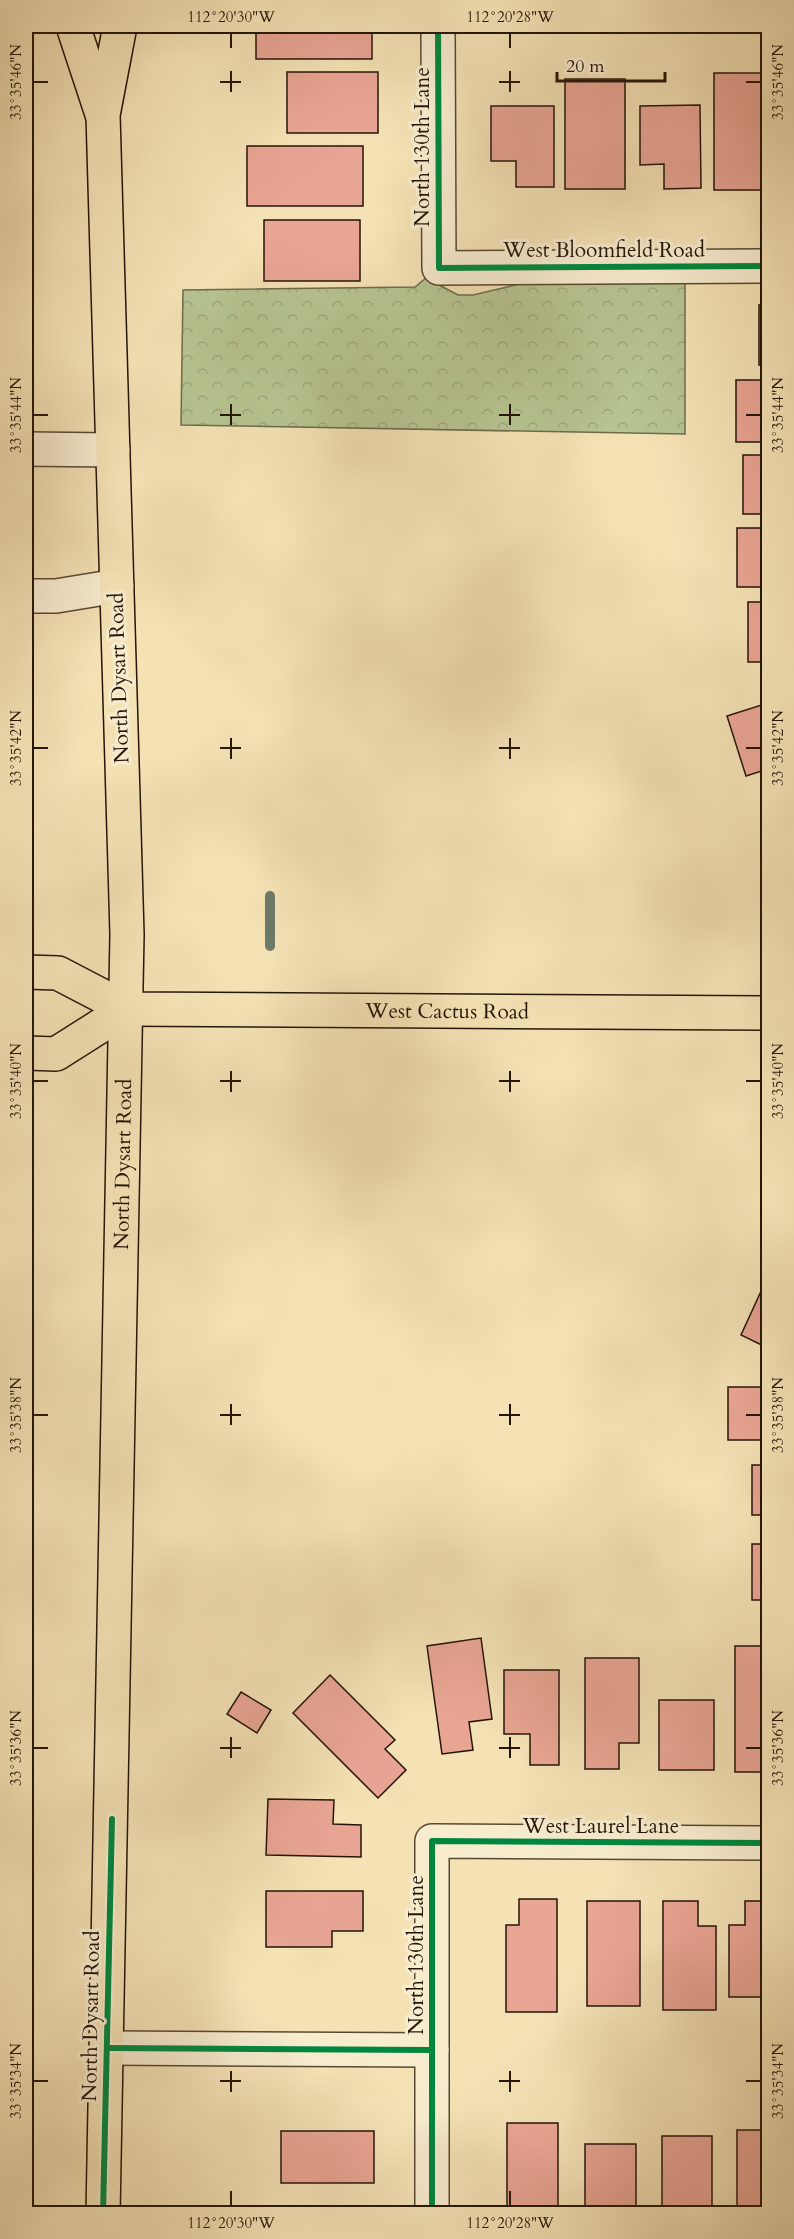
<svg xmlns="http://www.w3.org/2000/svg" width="794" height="2239" font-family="Cardo,serif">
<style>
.park{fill:url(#park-crowns);stroke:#6d6c4c;stroke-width:1.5}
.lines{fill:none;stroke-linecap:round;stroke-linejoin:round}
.stream{stroke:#6c7a69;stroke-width:10}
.building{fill:#e9a594;stroke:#241508;stroke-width:1.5}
.minor-casing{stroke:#584833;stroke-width:36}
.major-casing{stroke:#241508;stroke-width:36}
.minor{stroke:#f8eccf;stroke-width:33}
.major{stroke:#f4e2b5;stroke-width:33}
.cycleway-casing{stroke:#f8eccf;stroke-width:10}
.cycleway{stroke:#00873e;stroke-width:6}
.ticks{fill:none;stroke:#241508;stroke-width:2}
.labels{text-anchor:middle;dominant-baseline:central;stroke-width:6;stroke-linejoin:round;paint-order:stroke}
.street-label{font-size:21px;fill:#241508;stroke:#f8eccf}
.neatline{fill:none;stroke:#241508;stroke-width:2}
.ticks-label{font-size:15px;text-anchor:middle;fill:#241508}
</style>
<defs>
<pattern id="park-crowns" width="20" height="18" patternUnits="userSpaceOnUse" patternTransform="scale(1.5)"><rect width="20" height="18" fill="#b6c491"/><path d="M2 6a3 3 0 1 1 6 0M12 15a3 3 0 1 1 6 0" fill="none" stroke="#9ca87c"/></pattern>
</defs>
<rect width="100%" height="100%" fill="#f4e2b5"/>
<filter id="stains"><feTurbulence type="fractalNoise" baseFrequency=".00333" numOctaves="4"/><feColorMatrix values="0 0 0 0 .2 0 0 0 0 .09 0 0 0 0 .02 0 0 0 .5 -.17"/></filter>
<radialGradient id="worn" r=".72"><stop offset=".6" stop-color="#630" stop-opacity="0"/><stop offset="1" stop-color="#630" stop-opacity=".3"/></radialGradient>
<!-- park -->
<path class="park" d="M426,278L458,295H473L540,279L685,282V434L181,425L183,290L415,287Z"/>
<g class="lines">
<!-- stream -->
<path class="stream" d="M270,896V946"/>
</g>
<!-- building -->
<g class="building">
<rect x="256" y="26" width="116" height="33"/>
<rect x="287" y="72" width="91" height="61"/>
<rect x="714" y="73" width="54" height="117"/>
<rect x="565" y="79" width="60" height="110"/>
<path d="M700,105L701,188L664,189V164L640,165V106Z"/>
<path d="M491,106H554V187H516V161H491Z"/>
<rect x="247" y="146" width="116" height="60"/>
<rect x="264" y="220" width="96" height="61"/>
<rect x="759" y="305" width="9" height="60"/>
<rect x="736" y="380" width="32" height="62"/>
<rect x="743" y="455" width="25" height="59"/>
<rect x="737" y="528" width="31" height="59"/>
<rect x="748" y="602" width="20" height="60"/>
<path d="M768,703V769L746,776L727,716Z"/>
<path d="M763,1287L768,1289V1348L741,1335Z"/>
<rect x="728" y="1387" width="40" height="53"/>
<rect x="752" y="1465" width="16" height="50"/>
<rect x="752" y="1544" width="16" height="56"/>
<path d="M481,1638L492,1719L469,1722L473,1750L442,1754L427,1646Z"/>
<rect x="735" y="1646" width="33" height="126"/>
<path d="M585,1658H639V1743H619V1769H585Z"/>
<path d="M504,1670H559V1765H530V1734H504Z"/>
<path d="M330,1675L395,1740L385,1749L406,1770L378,1798L293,1713Z"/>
<path d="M241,1692L271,1710L257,1733L227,1714Z"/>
<rect x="659" y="1700" width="55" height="70"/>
<path d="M268,1799L334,1800L333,1824L361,1825V1857L266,1855Z"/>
<path d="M266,1891H363V1931H332V1947H266Z"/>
<path d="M519,1899H557V2012H506V1925H519Z"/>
<rect x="587" y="1901" width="53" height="105"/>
<path d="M663,1901H698V1926H716V2010H663Z"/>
<path d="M745,1901H768V1997H729V1925H745Z"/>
<rect x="507" y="2123" width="51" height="91"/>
<rect x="737" y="2130" width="31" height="84"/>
<rect x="281" y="2131" width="93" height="52"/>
<rect x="662" y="2136" width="50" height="78"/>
<rect x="585" y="2144" width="51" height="70"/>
<rect x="251" y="2210" width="112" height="4"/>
</g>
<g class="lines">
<!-- minor casing -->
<g class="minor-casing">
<g id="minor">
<path d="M438,26L439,268L768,266"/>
<path d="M26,449L113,450"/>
<path d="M26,596H56L117,586"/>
<path d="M107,2048L432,2050"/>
<path d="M432,2214V1841L768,1843"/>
</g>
</g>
<!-- major casing -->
<g class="major-casing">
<g id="major">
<path d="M73,26L102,114"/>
<path id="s1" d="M26,972L58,973L127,1009L768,1013"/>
<path d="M26,1053L56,1054L127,1009"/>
<path id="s2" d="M103,2214L127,934L103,115L120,26"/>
</g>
</g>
<!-- minor -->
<use href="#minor" class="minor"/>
<!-- major -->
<use href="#major" class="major"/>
<!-- cycleway casing -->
<g class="cycleway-casing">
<g id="cycleway">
<path d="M438,26L439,268L768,266"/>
<path d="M107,2048L432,2050"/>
<path d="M103,2214L112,1819"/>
<path d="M432,2214V1841L768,1843"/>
</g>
</g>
<!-- cycleway -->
<use href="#cycleway" class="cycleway"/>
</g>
<!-- ticks -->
<path class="ticks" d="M231,33V48M510,33V48M231,71V92M510,71V92M33,82H48M220,82H241M499,82H520M746,82H761M231,404V425M510,404V425M33,415H48M220,415H241M499,415H520M746,415H761M231,738V759M510,738V759M33,748H48M220,748H241M499,748H520M746,748H761M231,1071V1092M510,1071V1092M33,1081H48M220,1081H241M499,1081H520M746,1081H761M231,1404V1425M510,1404V1425M33,1415H48M220,1415H241M499,1415H520M746,1415H761M231,1737V1758M510,1737V1758M33,1748H48M220,1748H241M499,1748H520M746,1748H761M231,2071V2092M510,2071V2092M33,2081H48M220,2081H241M499,2081H520M746,2081H761M231,2191V2206M510,2191V2206"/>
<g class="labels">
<!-- street labels -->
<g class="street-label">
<text transform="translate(422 147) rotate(-90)">North 130th Lane</text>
<text x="604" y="250">West Bloomfield Road</text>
<text transform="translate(119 678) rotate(-92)">North Dysart Road</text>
<text stroke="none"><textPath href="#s1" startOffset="430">West Cactus Road</textPath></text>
<text stroke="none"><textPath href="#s2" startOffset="1050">North Dysart Road</textPath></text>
<text x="601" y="1826">West Laurel Lane</text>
<text transform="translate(416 1955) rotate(-90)">North 130th Lane</text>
<text transform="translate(91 2016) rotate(-89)">North Dysart Road</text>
</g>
</g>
<!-- margin -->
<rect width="794" height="2239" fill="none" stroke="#f4e2b5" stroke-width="66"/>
<!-- scale -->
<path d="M557 72v9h108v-9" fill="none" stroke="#241508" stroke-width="3"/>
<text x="566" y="72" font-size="18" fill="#241508" stroke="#f8eccf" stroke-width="4.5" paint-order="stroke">20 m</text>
<rect x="33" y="33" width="728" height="2173" class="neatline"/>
<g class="ticks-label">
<text x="231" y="22">112°20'30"W</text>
<text x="510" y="22">112°20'28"W</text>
<text transform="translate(16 82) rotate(-90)" y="5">33°35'46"N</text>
<text transform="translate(778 82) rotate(-90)" y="5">33°35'46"N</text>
<text transform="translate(16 415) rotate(-90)" y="5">33°35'44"N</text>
<text transform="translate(778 415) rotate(-90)" y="5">33°35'44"N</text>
<text transform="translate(16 748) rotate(-90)" y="5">33°35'42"N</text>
<text transform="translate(778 748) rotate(-90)" y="5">33°35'42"N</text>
<text transform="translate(16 1081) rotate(-90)" y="5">33°35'40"N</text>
<text transform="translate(778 1081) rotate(-90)" y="5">33°35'40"N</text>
<text transform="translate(16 1415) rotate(-90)" y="5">33°35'38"N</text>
<text transform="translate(778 1415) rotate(-90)" y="5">33°35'38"N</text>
<text transform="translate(16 1748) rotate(-90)" y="5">33°35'36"N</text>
<text transform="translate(778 1748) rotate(-90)" y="5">33°35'36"N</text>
<text transform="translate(16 2081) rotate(-90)" y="5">33°35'34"N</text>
<text transform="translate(778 2081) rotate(-90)" y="5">33°35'34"N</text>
<text x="231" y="2228">112°20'30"W</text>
<text x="510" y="2228">112°20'28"W</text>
</g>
<rect width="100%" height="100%" filter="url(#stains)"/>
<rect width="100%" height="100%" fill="url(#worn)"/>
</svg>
